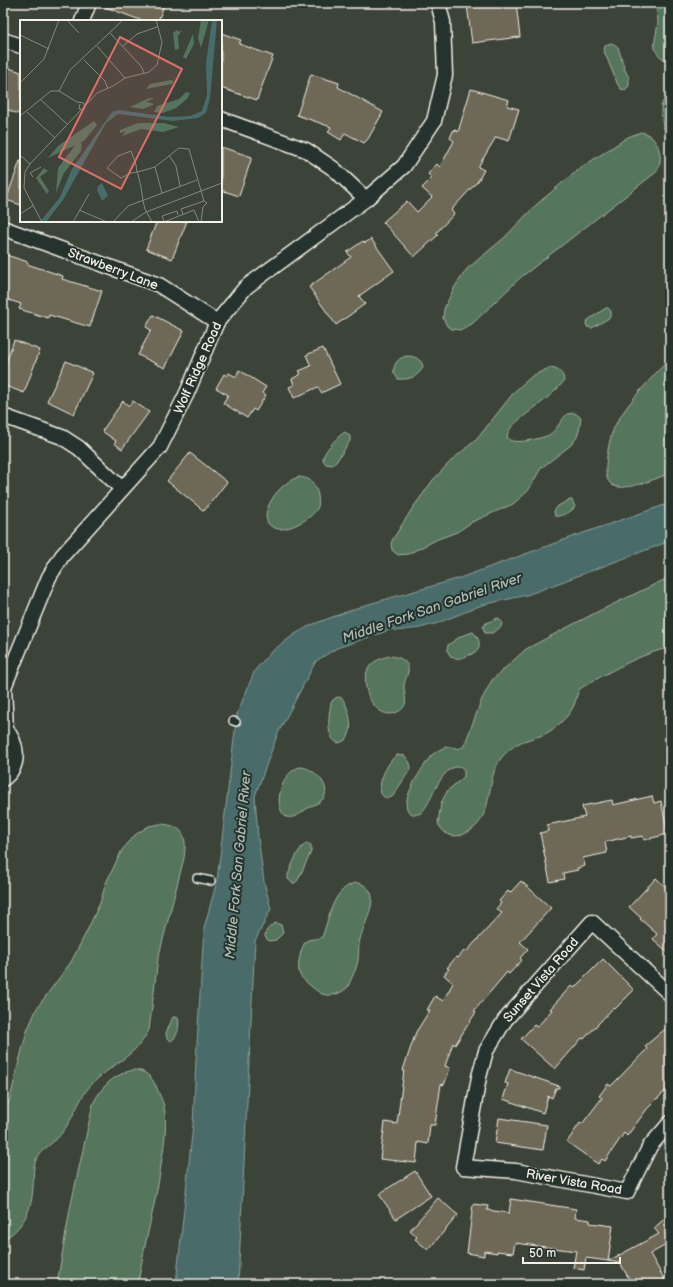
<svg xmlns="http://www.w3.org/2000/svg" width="673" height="1287" font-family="'Balsamiq Sans',sans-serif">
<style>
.green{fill:#54745d;stroke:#a4b2a2}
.water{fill:#486c6a;stroke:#8da19c}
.building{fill:#6e6856;stroke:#f4f1e8}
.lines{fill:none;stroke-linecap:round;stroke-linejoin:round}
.lane-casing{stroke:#f4f1e8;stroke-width:10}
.street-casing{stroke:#f4f1e8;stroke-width:17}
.lane{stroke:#26332d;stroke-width:7}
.street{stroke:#26332d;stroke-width:14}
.labels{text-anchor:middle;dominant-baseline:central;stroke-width:4;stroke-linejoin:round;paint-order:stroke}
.street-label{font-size:13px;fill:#f4f1e8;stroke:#26332d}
.water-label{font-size:14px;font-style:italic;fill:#afbcb6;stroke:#26332d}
.inset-road{fill:none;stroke:#86897f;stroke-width:1}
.view{fill:#e06e6b;fill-opacity:0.15;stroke:#e06e6b;stroke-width:2}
.inset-edge{fill:none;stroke:#f4f1e8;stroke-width:2}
</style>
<rect width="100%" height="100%" fill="#3c4339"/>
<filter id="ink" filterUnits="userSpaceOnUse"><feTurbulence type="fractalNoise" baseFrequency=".025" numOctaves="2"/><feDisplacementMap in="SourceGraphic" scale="8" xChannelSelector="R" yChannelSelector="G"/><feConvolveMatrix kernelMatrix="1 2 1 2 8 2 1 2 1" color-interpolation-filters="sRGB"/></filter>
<g filter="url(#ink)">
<!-- green -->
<g class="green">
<path d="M655,3H670V63C647,51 656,42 658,22C658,16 656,9 655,3Z"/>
<path d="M611,43L614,44L618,47L625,70L629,78V86L625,90L621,89L618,85L604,51L605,46Z"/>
<path d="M670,96V140C663,134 658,109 663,101Z"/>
<path d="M641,132C659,135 666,161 655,173L520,278L472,324L460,330L452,329L447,326L443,318L444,309L454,288L467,269L504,238L536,205L568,178L585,165L628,137Z"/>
<path d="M606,308H608L611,311V316L609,318L592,328L587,327L586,323L588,320Z"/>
<path d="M407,356C414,356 422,359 423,367C418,377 409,380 398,379L394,373C393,364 398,358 407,356Z"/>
<path d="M670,358V473C658,478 619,495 610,483C604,476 606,465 607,456C609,444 611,432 617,422C631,398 652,378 670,358Z"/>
<path d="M549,368C557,368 564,373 564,381C553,395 538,405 524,416C519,420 512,425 509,431C498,450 543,438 549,435C557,430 560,421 567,414L575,413L581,418L579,431L577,437L571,445L541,468L528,491L513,504L472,522L457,532L438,539L408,554L398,555L392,550L391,543L393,539L412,509L433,480L452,460L477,439L515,391L532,376Z"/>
<path d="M345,432L350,436V441L336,462L332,465L326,464C324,462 323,461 323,458C324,451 339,435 345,432Z"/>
<path d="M300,477C303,478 308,478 311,481C317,486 320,500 318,507C313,518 290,530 279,529C249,525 278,480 300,477Z"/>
<path d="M569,500H572L575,507C571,512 562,517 555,516L554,511L558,506Z"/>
<path d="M670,577V648C643,652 605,674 581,688C576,693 577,699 574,705C570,715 559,725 550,731C543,736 535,737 527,740C518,742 508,750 502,757C484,778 496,817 468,832C463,835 459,836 454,836C446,835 441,830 438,823L441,803L448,790L464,777V770L460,766C438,768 434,800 421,813C417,815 413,815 409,812C398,802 424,766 430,757C435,752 443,746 451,747C457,748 459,750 464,746L482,699L492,680L526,649L595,613Z"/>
<path d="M498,618L500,619L502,623L501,627L492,633H485L483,627L486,623Z"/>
<path d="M473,632C478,636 481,644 478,650C471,655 459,661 451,657L447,650L448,645L461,636Z"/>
<path d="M389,656C398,656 410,661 408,672C407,677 404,681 404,686C404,696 410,705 399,711C396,713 394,714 390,714C371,714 358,681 370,666C375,660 382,658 389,656Z"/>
<path d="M337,697L342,698C350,709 358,740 338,743C325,738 329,714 331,703L333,700Z"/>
<path d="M397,755L405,756L410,763L411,768L393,796C390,798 388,799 384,797C373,790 388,760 397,755Z"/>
<path d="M300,767C314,767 334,788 322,800C318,804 312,805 308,808C300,813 296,819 286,817C271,805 283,771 300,767Z"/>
<path d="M160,824C185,825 187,837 184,858L158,959L149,1030C137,1056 109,1065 90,1086C80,1097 75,1114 66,1127C62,1132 59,1138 54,1141C48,1147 41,1150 37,1158C32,1167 34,1177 33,1187C32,1210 23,1228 3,1240V1115L10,1099L17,1069L27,1031L37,1008L71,962L86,933L100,903L106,883L122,850L135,835L144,829L149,826Z"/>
<path d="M306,843L311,845V852L298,880L295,883H292L288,879V875C292,865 297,850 306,843Z"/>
<path d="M354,883C362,882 371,888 372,897C373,908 363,928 360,939C358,946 359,953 358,960C357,969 351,978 348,987C340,994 332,997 322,994C316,991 303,980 300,975C296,967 301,947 306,941C311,938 318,940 322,937C330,917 331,892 354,883Z"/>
<path d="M276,923L281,925L283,933L276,940L269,941L265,937C265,930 270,926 276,923Z"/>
<path d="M173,1017H175L178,1018C180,1025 178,1037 171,1041L167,1038L166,1033Z"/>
<path d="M133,1070C145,1070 151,1076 156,1086C159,1093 162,1100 164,1106C167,1123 165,1141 162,1158C157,1201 144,1242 138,1284H57L70,1209L93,1104C101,1087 113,1075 133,1070Z"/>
</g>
<!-- water -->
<path class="water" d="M670,503V541L527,595L482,605L438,623L420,628L396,631L393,629L337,648L316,661L278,733L255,796L258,837L264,882L271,909L255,941L238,1284H176L193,1125L196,1061L204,928L217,881L237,714L255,670L271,652L295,634L311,625L362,606L457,579L569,538Z"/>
<!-- building -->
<g class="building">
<path d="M98,3H165L158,21H143L97,4Z"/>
<path d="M483,3H516L520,37L472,43L467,5Z"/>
<path d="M221,33L241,40L239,44L273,56L257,100L221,88Z"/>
<path d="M3,66L21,72V115L3,108Z"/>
<path d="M311,74L339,83L338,87L383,112L368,139L364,143L345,133L341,140L328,132L331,127L297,115Z"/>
<path d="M471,89L509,100L507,106L519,109L509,141L496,137L478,167L484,170L478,181L451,210L454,214L436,233L438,235L414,257L383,222L407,201L417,212L432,197L422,188L432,178L428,174L437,164L440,167L454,141L450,138L454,129L458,132Z"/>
<path d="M221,147L252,157L239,196L221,190Z"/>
<path d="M20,161H21V205L6,200Z"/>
<path d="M157,221H187L172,259L146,249Z"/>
<path d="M371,239L394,271L359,296L365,304L336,325L309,287L351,257L347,252L363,241L365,243Z"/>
<path d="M3,254L28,262L27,264L63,276L62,279L102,291L90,327L49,315L48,318L19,309L21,304L3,298Z"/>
<path d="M153,315L184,331L165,368L138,355L151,330L146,327Z"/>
<path d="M14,340L40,350L24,393L3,385V371Z"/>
<path d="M323,348L340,384L321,393L318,387L294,398L289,387L294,385L292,379L301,374L299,371L311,366L306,355Z"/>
<path d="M66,361L93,373L74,414L47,401Z"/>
<path d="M239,370L266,387L262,393L266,395L256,411L253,409L247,418L223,403L228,395L216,388L224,374L227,376L229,373L236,377Z"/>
<path d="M123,401L129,406L133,401L149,412L122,449L114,443L116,441L102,431Z"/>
<path d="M190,453L227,482L204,511L167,481Z"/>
<path d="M652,796L654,803L661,801L668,834L644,840L643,836L631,838V836L605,842L607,853L583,858L585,866L577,868L578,870L563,873L564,879L550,882L540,833L548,831L547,825L585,817L582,806L612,800L613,805Z"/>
<path d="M656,878L670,891V954L653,939L657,934L640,919L641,918L629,907Z"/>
<path d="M521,881L551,908L520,942L528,949L520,958L522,960L509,974L507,972L474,1011L476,1012L455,1045L453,1043L445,1066L450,1068L444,1085L441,1084L435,1125H430L428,1144L418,1142L416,1163L380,1159L385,1122L397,1124L404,1070H403L416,1032L430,1010H427L435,996L443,1001L453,983L444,975L449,969L447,968L456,957L458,958L464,951L466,952L502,913L496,909L501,903L499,901L508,891L510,893Z"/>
<path d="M603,959L634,990L615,1009L613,1008L584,1039L582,1038L555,1069L521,1039L534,1025L537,1027L552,1010L550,1009L571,986L574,988Z"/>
<path d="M670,1025V1086L647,1109L627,1136L624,1133L605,1161L602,1159L598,1164L567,1142L580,1123L582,1124L602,1098L599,1096L608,1084L611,1086L647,1049L645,1046Z"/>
<path d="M510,1069L559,1086V1088H556L552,1098L548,1096L543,1113L503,1099L508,1084L505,1083Z"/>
<path d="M499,1118L547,1125L543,1150L495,1143Z"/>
<path d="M415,1171L431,1196L396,1219L379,1194Z"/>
<path d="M438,1198L458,1215L428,1250L415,1239L417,1237L410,1230Z"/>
<path d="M511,1199L576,1209L575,1218L590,1220V1223L613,1226L608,1261L586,1258L584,1270L573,1268L576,1251L515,1243L513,1253L497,1251V1253L484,1251V1256L467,1253L473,1204L488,1206L487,1210L509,1213Z"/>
<path d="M670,1214V1246L668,1244L650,1254L667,1284H632L620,1263L608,1261L659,1234L654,1228Z"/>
</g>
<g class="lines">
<!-- lane casing -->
<g class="lane-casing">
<g id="lane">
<path d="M233,721L236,722"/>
<path d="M197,878L211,881"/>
</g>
</g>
<!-- street casing -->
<g class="street-casing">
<g id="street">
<path d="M82,21L89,3"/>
<path d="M3,40L21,46"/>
<path d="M221,119L306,150L334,169L366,199"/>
<path d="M3,228L159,285L217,322"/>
<path d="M3,416L62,437L79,448L122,489"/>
<path d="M3,726C18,742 22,765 3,779"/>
<path d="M6,730L4,687L49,577L62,556L160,447L187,393L217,322L246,287L366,199L404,166L434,121L445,75L443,22L438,3"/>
<path d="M670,994L592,922L505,1020L486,1051L479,1077L463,1167L516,1171L627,1192L650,1146L670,1123"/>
</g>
</g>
<!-- lane -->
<use href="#lane" class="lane"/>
<!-- street -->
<use href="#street" class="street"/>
</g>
</g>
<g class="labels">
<!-- street labels -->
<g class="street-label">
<text transform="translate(113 269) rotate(21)">Strawberry Lane</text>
<text transform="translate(198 368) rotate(-66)">Wolf Ridge Road</text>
<text transform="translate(541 980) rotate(-49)">Sunset Vista Road</text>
<text transform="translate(574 1182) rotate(10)">River Vista Road</text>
</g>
<!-- water labels -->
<g class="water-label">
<text transform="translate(432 608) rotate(-19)">Middle Fork San Gabriel River</text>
<text transform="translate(238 865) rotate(-85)">Middle Fork San Gabriel River</text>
</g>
</g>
<!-- overview -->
<g transform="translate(20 20)">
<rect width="202" height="202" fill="#3c4339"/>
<path d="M181,0H189L181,28L178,18ZM157,10L159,12L161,10V12L158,16L159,29L155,30L153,13ZM173,14L174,24L166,39L163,37ZM151,60L154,61L152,64L126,69L130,64ZM166,72L170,73L167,79L156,88L143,93L134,92L137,86L159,79ZM129,78H134L126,82L133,83V85L123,89L110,87ZM74,101L77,105L64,121L28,138L38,126ZM118,103H144L159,107L143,112L121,109L102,116L106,111L100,113V110ZM62,123L61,131L44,153L36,173L38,148L56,124ZM24,148L28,151L20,157L29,171L27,174L16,158Z" fill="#54745d"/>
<path d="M192,0H197L190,78L186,93L178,98L153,101L98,94L86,103L43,180L26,202H20L40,177L52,149L92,92L99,90L149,97L170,96L182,91L187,75L186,43ZM82,163L88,176L82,181L77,170L78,166Z" fill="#486c6a"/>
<path class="inset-road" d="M47,0L59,13M90,13L121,46L124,53M0,15L29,29M77,26L105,58M103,26L117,14L137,7M64,40L85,61L88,69M0,63L24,39L39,0M39,71L50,50L103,0M20,79L47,104M66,85L77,73L93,66L105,58L129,52L137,45L142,22L136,0M7,92L35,118M0,96L31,71H39L57,82L64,83V89H59L60,84M0,135L10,144M149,135L156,146L160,166M135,147L142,173M13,157L10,153L21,147M59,190L87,202M0,194L14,185M144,201L142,196L157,191L158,195M22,202L4,168L5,152L10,144L61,90M53,202L69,174M93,202L108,186L177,160M111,202L126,192L202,163M132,202L125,189L123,181L121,167L118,154L117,152L116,145L111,131L98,136L87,148L101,158L111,153L117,152L125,150L135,147L159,128L169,129L184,181L161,189L163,194M144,202L174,190L179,202M181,202L183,187L187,183L184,181"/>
<path class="view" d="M100,17L162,49L101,169L39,137Z"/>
<rect width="202" height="202" class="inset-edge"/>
</g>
<!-- margin -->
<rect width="673" height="1287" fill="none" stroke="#26332d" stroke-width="16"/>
<rect x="8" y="8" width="657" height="1271" fill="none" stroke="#f4f1e8" stroke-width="1.5" filter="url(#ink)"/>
<!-- scale -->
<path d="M523 1257v6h97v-6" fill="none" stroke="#f4f1e8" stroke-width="2"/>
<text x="529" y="1257" font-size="12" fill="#f4f1e8" stroke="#26332d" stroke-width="3" paint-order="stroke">50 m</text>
</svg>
